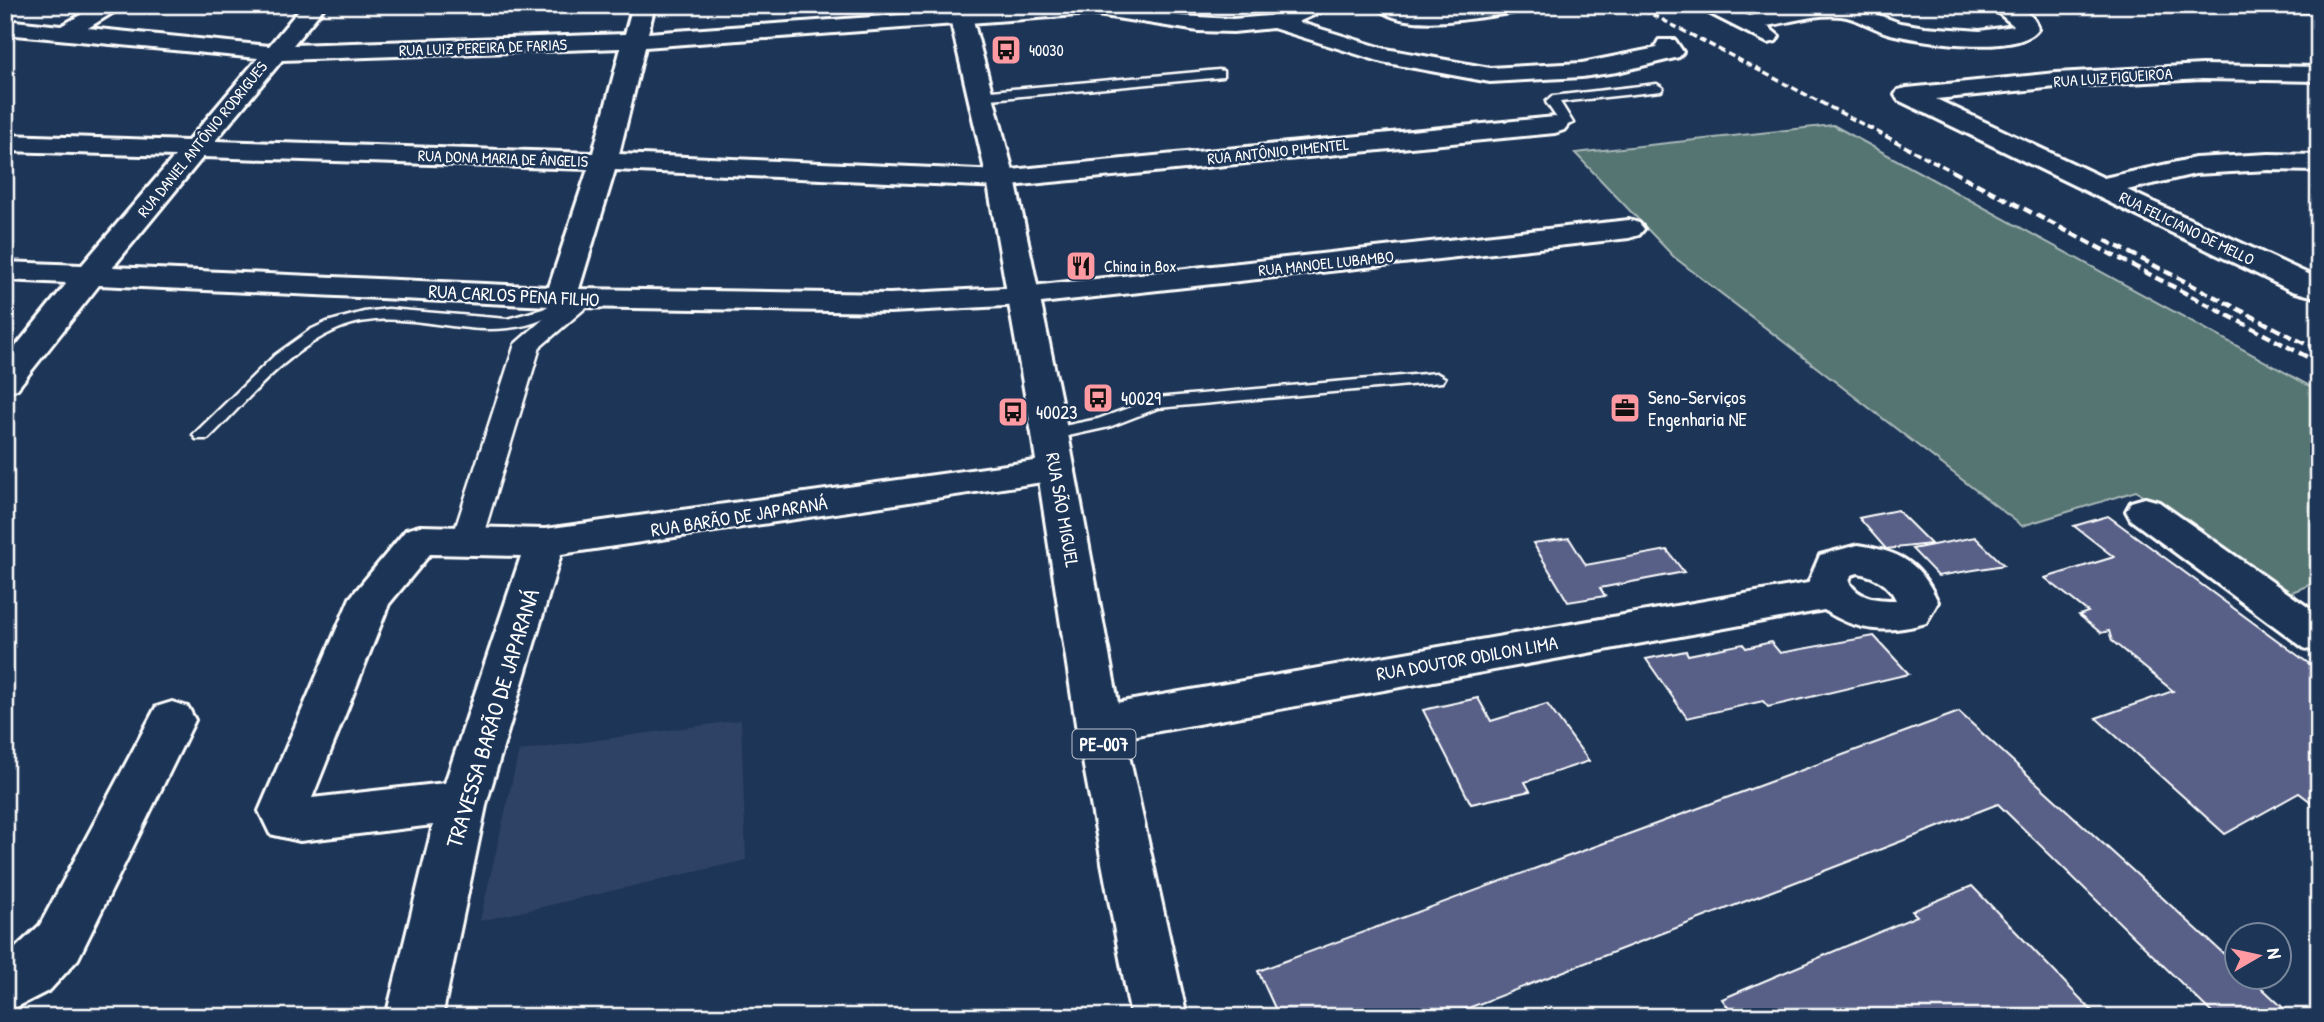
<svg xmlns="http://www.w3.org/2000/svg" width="2324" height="1022" font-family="'Patrick Hand',sans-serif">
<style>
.built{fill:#2f4266}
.green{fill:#557473;stroke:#aabab9;stroke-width:2}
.building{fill:#586188;stroke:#fff;stroke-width:2}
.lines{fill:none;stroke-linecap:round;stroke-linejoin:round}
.service-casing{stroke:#fff;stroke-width:5}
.pedestrian-casing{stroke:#fff;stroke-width:5}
.minor-casing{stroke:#fff;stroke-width:6}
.primary-casing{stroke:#fff;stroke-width:6}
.service{fill:#1d3557;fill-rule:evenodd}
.pedestrian{fill:#1d3557;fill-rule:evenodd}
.minor{fill:#1d3557;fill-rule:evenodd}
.primary{fill:#1d3557;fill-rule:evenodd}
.rail-far1{stroke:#fff;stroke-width:3.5;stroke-dasharray:7 3.5;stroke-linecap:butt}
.rail{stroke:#fff;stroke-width:4.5;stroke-dasharray:9 4.5;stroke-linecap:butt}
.labels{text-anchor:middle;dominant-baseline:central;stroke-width:5;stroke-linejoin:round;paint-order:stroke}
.far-street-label{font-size:16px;fill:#fff;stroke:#1d3557}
.far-poi-label{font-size:16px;fill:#fff;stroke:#1d3557;text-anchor:start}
.shield{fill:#1d3557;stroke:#bbc2cd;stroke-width:2}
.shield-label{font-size:18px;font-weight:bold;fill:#fff}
.street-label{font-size:19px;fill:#fff;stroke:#1d3557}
.poi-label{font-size:19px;fill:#fff;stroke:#1d3557;text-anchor:start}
.near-street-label{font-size:23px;fill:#fff;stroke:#1d3557}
</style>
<rect width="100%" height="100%" fill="#1d3557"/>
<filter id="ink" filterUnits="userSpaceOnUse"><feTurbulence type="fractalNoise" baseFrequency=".0143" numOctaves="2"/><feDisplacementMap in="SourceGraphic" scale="14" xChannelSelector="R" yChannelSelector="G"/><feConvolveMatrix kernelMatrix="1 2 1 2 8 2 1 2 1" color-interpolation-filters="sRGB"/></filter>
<g filter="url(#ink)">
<!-- built -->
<path class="built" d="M741,720L746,860L480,921L519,751Z"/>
<!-- green -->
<path class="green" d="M1833,125L2319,391V581L2282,596L2136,491L2022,526L1674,257L1575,153Z"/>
<!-- building -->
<g class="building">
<path d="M1897,510L1931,544L1886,549L1859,518Z"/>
<path d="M2108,516L2319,671V808L2299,793L2225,834L2096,718L2173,691L2112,641L2109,631L2101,633L2079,615L2088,612L2045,578L2114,557L2074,526Z"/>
<path d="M1975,537L2004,565L1938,576L1912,549Z"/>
<path d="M1569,538L1586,565L1667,550L1684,572L1600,588L1605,596L1568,602L1533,543Z"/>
<path d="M1874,636L1909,674L1768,707L1763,701L1687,718L1646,659L1686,651L1688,655L1743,644L1746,648L1771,642L1780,653Z"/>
<path d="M1478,698L1491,721L1547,704L1589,761L1525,782L1530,791L1471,804L1423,710Z"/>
<path d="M1959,712L2236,965V976H2249L2293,1017H2216L1998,804L1445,1017H1279L1258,971Z"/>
<path d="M1972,886L2098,1017H1735L1722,999L1917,916L1912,911Z"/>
</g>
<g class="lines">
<!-- service casing -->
<g class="service-casing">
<g id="service">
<path d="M1219,70L1223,71V77L980,100L974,96L980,92Z"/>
<path d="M1657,84L1663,88L1661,91L1560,102L1573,123L1555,129L1549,125L1559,121L1546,102L1553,96Z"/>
<path d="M571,293L577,295L579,298L577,301C555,315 534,326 508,328C451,335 394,305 338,329C286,351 248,400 208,439H196L193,435L275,355L310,330L327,322L364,312L388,309L507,319L543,309Z"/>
<path d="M1436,373L1445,378L1442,382L1158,408L1109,427L1050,440L1041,434L1044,430L1098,419L1156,398Z"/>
</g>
</g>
<!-- pedestrian casing -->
<g class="pedestrian-casing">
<path id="pedestrian" d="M582,291L591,293L594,298L591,303L540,347L482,539L478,546L467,549L456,546L452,539L515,344L573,293Z"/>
</g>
<!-- minor casing -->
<g class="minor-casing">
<g id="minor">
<path d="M98,5H125L88,28L269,46L303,5H326L293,45L625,34L633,5H655L648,33L1039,5H1126L1181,16L1233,19L1269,16L1300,5H1328L1325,10L1298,22L1386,49L1490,68L1582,63L1657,48L1656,45L1659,40H1675L1683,52L1679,57L1617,72L1582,77L1490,82L1382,62L1273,28L1233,32L1198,31L1091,14L645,47L619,154L1001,171L1555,117L1564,120L1568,125L1564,130L1555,133L1001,187L615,170L579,289L890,294L1023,287L1629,220L1639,223L1644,229L1639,235L1629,238L1023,305L890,312L572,307L99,285L17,389L5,392V360L67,283L5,280V262L82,265L175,156L5,151V135L188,141L258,58L5,34V20L61,26ZM621,48L593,153L215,141L282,60ZM203,157L588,169L549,287L113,267Z"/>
<path d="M1376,5H1403L1415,9L1457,5H1535L1532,10L1524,11C1490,15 1398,36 1376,5Z"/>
<path d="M1700,5H1728L1748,16L1812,5H1851L1900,23L1925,27L1980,31L2014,26L1989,5C2008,5 2033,7 2038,29C2019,57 1916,41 1887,33C1872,28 1857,18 1841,16C1817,13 1790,22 1767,26L1779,36L1776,41L1768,43L1703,10Z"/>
<path d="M2291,5H2319V12L2294,10Z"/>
<path d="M2202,65L2319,67V81L2202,79L2056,87L1936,99L2104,178L2195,158L2269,154L2319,155V171L2269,170L2195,174L2127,190L2319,279V298L2292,291L1898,100L1895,95L1898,90L1907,88L2056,73Z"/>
<path d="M1056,458L1069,462L1075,470L1069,478L561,554L487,801L442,1017H386L433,825L300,841L270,834L259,811L350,598L406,530L420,526L545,529ZM430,554L521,556L445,783L312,798L389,604Z"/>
<path d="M2145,498L2159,502L2319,615V653L2304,648L2131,520L2126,511L2131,502Z"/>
<path d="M1858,545C1901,552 1920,562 1938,602L1926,623C1887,634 1858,632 1824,610L1099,742L1083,737L1076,724L1083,711L1099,706L1808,583L1820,555ZM1858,573C1875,576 1889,584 1896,600C1878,600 1859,599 1849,582L1851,575Z"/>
<path d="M172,702L188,707L195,720L78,959L50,990L5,1013V958L40,925L156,707Z"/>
</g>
</g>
<!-- primary casing -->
<g class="primary-casing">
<path id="primary" d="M947,5H969L1015,179L1068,434L1122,724L1187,1017H1131L1076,724L1032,434L987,179Z"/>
</g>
<!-- service -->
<use href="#service" class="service"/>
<!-- pedestrian -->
<use href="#pedestrian" class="pedestrian"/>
<!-- minor -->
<use href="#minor" class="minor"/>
<!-- primary -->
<use href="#primary" class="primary"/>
<!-- rail-far1 -->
<path class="rail-far1" d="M1634,5L1956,173"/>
<!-- rail -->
<g class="rail">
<path d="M1952,171L2319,363"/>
<path d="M2105,240L2319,351"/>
</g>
</g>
</g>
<!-- icons -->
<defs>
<g id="bus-square" transform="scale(1.575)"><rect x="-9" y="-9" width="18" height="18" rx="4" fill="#ff9aa2" stroke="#1d3557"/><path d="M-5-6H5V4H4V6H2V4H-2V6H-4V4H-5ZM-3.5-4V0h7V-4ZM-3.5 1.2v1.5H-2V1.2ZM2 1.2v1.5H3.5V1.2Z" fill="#111"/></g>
<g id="restaurant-square" transform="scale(1.575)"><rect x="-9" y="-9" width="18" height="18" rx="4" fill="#ff9aa2" stroke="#1d3557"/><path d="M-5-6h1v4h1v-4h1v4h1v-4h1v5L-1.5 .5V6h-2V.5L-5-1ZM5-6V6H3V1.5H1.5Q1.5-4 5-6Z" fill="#111"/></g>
<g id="office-square" transform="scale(1.575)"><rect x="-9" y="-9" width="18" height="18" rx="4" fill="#ff9aa2" stroke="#1d3557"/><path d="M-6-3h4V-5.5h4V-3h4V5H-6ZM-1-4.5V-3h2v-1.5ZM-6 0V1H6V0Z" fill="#111"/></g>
</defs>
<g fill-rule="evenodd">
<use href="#bus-square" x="1006" y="50"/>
<use href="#restaurant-square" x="1081" y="266"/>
<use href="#bus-square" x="1098" y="398"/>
<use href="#office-square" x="1625" y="408"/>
<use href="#bus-square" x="1013" y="412"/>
</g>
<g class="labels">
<!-- far-street labels -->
<g class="far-street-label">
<text transform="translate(483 47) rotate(-2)">RUA LUIZ PEREIRA DE FARIAS</text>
<text transform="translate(2113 77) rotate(-4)">RUA LUIZ FIGUEIROA</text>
<text transform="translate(202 139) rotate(-51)">RUA DANIEL ANTÔNIO RODRIGUES</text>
<text transform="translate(1278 151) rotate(-6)">RUA ANTÔNIO PIMENTEL</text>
<text transform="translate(503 158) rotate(2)">RUA DONA MARIA DE ÂNGELIS</text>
<text transform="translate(2187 228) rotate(26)">RUA FELICIANO DE MELLO</text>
<text transform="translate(1326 263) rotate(-6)">RUA MANOEL LUBAMBO</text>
</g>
<!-- far-poi labels -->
<g class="far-poi-label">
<text x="1029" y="50">40030</text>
<text x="1104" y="266">China in Box</text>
</g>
<!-- shield labels -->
<rect class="shield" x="1072.5" y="729.5" width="63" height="29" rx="5"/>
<g class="shield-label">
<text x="1104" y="744">PE-007</text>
</g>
<!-- street labels -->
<g class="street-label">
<text transform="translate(514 295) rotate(3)">RUA CARLOS PENA FILHO</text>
<text transform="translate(1063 510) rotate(80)">RUA SÃO MIGUEL</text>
<text transform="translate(739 516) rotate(-9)">RUA BARÃO DE JAPARANÁ</text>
<text transform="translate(1467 658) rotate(-10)">RUA DOUTOR ODILON LIMA</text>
</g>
<!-- poi labels -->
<g class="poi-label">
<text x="1648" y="397">Seno-Serviços<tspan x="1648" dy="22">Engenharia NE</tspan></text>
<text x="1121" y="398">40029</text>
<text x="1036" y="412">40023</text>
</g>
<!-- near-street labels -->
<g class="near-street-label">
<text transform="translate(492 718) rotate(-73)">TRAVESSA BARÃO DE JAPARANÁ</text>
</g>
</g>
<!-- margin -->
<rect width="2324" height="1022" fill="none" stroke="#1d3557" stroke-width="28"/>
<rect x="14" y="14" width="2296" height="994" fill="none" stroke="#fff" stroke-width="2.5" filter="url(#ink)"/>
<!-- north arrow -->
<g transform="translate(2258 956) rotate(81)"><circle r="33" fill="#1d3557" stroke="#77869a" stroke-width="2"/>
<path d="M0-5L12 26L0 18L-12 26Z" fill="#ff9aa2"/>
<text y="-10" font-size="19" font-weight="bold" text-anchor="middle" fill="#ffffff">N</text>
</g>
</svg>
